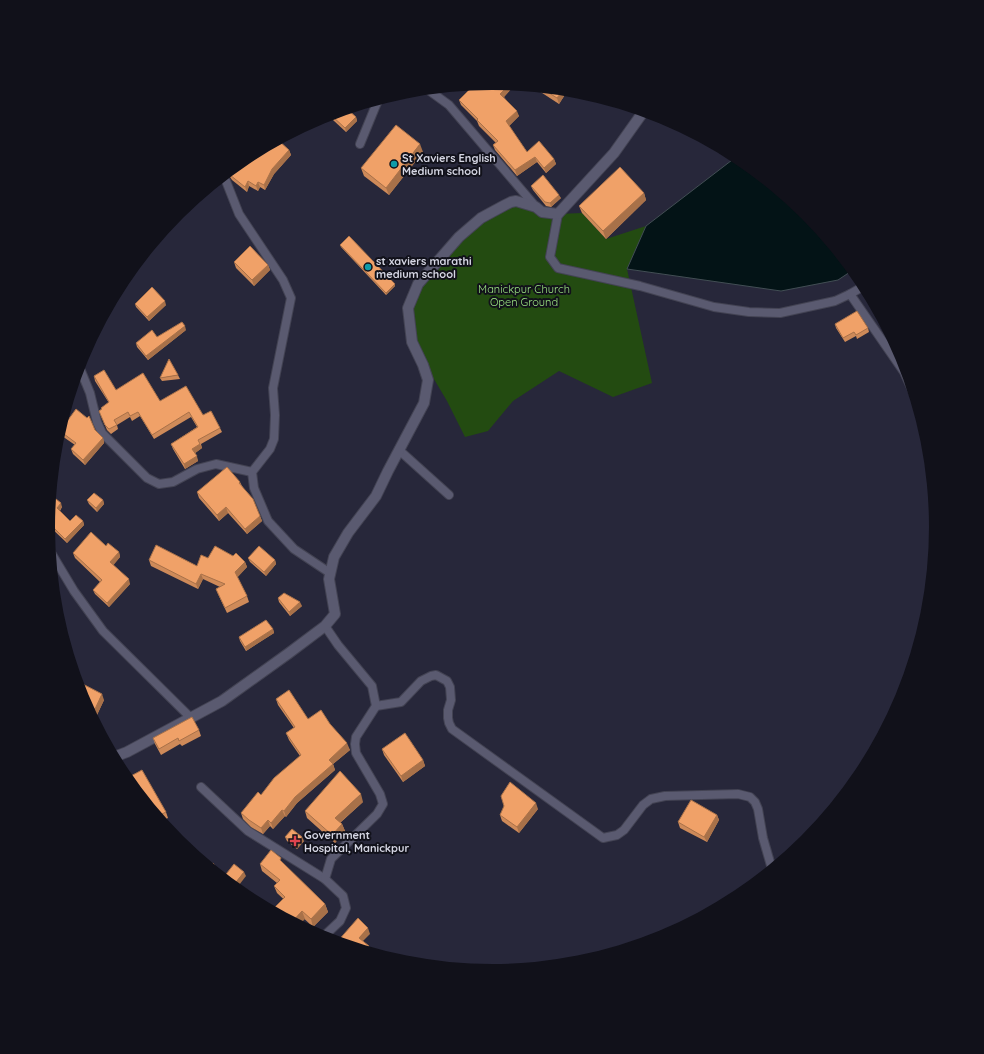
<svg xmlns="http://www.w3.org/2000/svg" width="984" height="1054" font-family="Quicksand,sans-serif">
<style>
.green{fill:#234b11}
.water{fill:#031316;stroke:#424e54}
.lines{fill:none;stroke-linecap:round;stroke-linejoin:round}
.minor-casing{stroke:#434353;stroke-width:10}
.tertiary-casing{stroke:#434353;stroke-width:12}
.minor{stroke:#5a5a70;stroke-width:8}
.tertiary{stroke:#5a5a70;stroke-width:10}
.wall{fill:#ce8a59}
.shaded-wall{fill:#a87149}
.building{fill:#f0a168;stroke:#a87149}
.culture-dot{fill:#0f9aa8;stroke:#11111a;stroke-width:1.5}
.health-dot{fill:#e0444e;stroke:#11111a;stroke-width:1.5}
.labels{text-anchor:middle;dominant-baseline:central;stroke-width:4;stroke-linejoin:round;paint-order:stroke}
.poi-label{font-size:11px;font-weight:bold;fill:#d5d6e3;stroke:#11111a;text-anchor:start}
.park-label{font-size:11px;fill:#9de583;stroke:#11111a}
</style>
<rect width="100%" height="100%" fill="#27273a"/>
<!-- green -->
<path class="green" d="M516,202L558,214L582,213L606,239L646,226L627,269L652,383L613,397L559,371L513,401L488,431L465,437L447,401L425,364L414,340L406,308L422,284L461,240L483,219Z"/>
<!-- water -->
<path class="water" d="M736,157L806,213L853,270L838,280L781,291L627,269L646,226Z"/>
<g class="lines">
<!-- minor casing -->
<g class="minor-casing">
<g id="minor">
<path d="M427,89L449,105L536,207"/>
<path d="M360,144L376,105L379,99"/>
<path d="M222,177L226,181L239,214L283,280L291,298L273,388L275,415L274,439L270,449L252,472L254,488L268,521L294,549L330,573"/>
<path d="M558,214L550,257L558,268L640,286L714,307L749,312L780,313L835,301L850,294L904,372L913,392"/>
<path d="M850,294L864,286"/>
<path d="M79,368L81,371L90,393L97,422L102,433L147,478L159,484L173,482L197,469L216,464L252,472"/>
<path d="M399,450L449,495"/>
<path d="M50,551L74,591L103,631L191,718"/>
<path d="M376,706L401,702L421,681L431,676L436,675L447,681L450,687L451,700L448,710V718L449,723L452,729L603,838L617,835L624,830L643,805L651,799L665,796L738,794L750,797L755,802L758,809L763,838L772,869"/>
<path d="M201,787L248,831L325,879"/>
<path d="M323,937L340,921L346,908L343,896L325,879L331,859L377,814L383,804L380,794L356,753L355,744L356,737L376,706L372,686L338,645L325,626"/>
</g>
</g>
<!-- tertiary casing -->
<g class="tertiary-casing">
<path id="tertiary" d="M114,757L127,752L222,701L289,653L325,626L335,614L329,579L334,557L348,533L376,496L388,471L424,403L428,380L423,365L412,342L408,308L418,284L459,237L481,218L505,205L511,202L516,201L536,207L542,212L558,214L614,153L641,115L644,112"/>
</g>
<!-- minor -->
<use href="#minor" class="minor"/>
<!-- tertiary -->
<use href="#tertiary" class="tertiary"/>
</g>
<!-- wall -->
<g class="wall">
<path d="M513,87L504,97L519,116L509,126L527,152L554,159L556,164L546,173L537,162L517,176L495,150L493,145L496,143L479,126L477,121L461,105L459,100Z"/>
<path d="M533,87L568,90L559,104Z"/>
<path d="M332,116L356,117L357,121L346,132L333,120Z"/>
<path d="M289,150L291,155L274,174L265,190L260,187L258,191L249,186L247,192L232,180L230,177L226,174L246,158Z"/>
<path d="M423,152L389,195L364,176L361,168Z"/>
<path d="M531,186L561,198L551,207L546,206L533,190Z"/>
<path d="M644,193L646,200L606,239L582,213L579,206Z"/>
<path d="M340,245L395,284V286L386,295L341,247Z"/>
<path d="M234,262L268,265L270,270L254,286L236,268Z"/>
<path d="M135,304L166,305L149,321L136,307Z"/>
<path d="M835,324L868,328L869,332L857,339L856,336L845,342L836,328Z"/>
<path d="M186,330L148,360L137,347L136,343L157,337Z"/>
<path d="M178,375L180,379L162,381L160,378Z"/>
<path d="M94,376L116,390L160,401L203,415L220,428L222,432L201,444L202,448L195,453L198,461L185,469L173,449L171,444L197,427L191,417L154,439L140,416L132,421L130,417L117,425L118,429L111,434L107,430L99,411L109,403L95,381Z"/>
<path d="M60,431L103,438L104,443L85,465L73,454L71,449L75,445L62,436Z"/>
<path d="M240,482L242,486L260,516L262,521L247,534L228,513L219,521L199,498L197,492Z"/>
<path d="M51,495L62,507L60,511L70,521H83L84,525L67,543L48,525Z"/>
<path d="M87,500H103L104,504L97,512L89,504Z"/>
<path d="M106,546L119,552L120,557L113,565L130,584L109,607L95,594L93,590L100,582L75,558L73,553Z"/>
<path d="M208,558L245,562L247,567L237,577L247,596L249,602L227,613L218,594L216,589L220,587L203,579L198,589L151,566L149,560L197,566Z"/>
<path d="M248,558L275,560L276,564L266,576L250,562Z"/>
<path d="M278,598L302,606L290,616L279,602Z"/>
<path d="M60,626L67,638L68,642L66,643Z"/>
<path d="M273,629L274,633L246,651L240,641L239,637Z"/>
<path d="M82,697L104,700L97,715L90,711Z"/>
<path d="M276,699L308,719L330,724L350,750L333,764L335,770L297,803L286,817L285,816L273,829L270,826L263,834L251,827L243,819L241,813L261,795L300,756L289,740L286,733L294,728L278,705Z"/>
<path d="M199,730L201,736L182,746L180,744L161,755L155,744L153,738Z"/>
<path d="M382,749L423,760L425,766L403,782L384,755Z"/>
<path d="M129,777L166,812L168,818L162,821L133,787Z"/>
<path d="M363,802L340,823L342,824L345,831L335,843L307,818L305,811Z"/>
<path d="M538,809L519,833L502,821L500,815Z"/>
<path d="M717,815L719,820L707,842L680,828L678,822Z"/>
<path d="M285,837L304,841L297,849L287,841Z"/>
<path d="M283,863L325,904L328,912L313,927L277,893L274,886L277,883L262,871L260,864Z"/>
</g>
<!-- shaded-wall -->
<g class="shaded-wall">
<path d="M509,85H513V87L502,99L500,94Z"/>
<path d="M563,90H568L559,104L557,98Z"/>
<path d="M517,111L519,116L508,127L506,121Z"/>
<path d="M356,117L357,121L346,132L345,128Z"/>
<path d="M420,144L423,152L389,195L386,188Z"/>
<path d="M289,150L291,155L274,174L265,190L264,185L272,169Z"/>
<path d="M535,157L537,162L517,176L515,170Z"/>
<path d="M554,159L556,164L546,173L544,168Z"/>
<path d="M248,181L249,186L247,192L245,187Z"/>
<path d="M258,182L260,187L258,191L256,186Z"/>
<path d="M213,185L207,192L206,190Z"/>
<path d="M644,193L646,200L606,239L603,231Z"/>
<path d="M559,195L561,198L551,207L550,203Z"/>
<path d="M268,265L270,270L254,286L252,280Z"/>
<path d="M395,284V286L386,295V293Z"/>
<path d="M165,301L166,305L149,321L147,317Z"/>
<path d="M185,326L186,330L148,360L146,356Z"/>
<path d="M103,438L104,443L85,465L83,460Z"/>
<path d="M200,444L202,448L194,454L192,449Z"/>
<path d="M197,456L198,461L185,469L184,464Z"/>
<path d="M103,500L104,504L97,512L96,508Z"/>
<path d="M61,503L62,507L58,512L57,508Z"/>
<path d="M226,507L228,513L219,521L217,515Z"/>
<path d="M260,516L262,521L247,534L245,529Z"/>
<path d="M83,521L84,525L67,543L65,539Z"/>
<path d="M119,552L120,557L112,567L110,562Z"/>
<path d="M275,560L276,564L266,576L264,572Z"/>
<path d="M245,562L247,567L237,578L235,572Z"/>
<path d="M201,574L203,579L198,589L196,584Z"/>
<path d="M129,579L130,584L109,607L107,603Z"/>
<path d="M300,602L302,606L290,616L289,612Z"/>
<path d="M273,629L274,633L246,651L245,647Z"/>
<path d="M102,694L104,700L97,715L95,709Z"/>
<path d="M347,743L350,750L333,764L335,770L297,803L286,817L284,811L295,797L329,760Z"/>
<path d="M423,760L425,766L403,782L401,776Z"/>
<path d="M361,794L363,802L337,825L335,818Z"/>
<path d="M536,803L538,809L519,833L517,827Z"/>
<path d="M282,810L285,816L273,829L271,823Z"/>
<path d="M717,815L719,820L707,842L704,837Z"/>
<path d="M268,820L270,826L263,834L261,828Z"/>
<path d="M342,824L345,831L335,843L332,835Z"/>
<path d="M302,837L304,841L297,849L296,845Z"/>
<path d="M244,872L246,876L236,889L233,886Z"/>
<path d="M325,904L328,912L313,927L311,919Z"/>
<path d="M302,911L305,919L299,925L293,921Z"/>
<path d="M368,928L370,934L361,943L359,938Z"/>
<path d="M369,946L370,951V952L365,950Z"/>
</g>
<!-- building -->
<g class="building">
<path d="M492,83L509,85L500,94L517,111L506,121L527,152L539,141L554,159L544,168L535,157L515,170L493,145L498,141L477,120L478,119L459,100L474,85Z"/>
<path d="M541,88L563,90L557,98Z"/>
<path d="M347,109L356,117L345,128L332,116L335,113Z"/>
<path d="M396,125L420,144L386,188L361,168Z"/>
<path d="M278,140L289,150L272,169L264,185L258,182L256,186L248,181L245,187L230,175L228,172L246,158Z"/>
<path d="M620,167L644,193L603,231L579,206Z"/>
<path d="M543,175L559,195L550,203L545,202L531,186Z"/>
<path d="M349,236L395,284L386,293L340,245Z"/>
<path d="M250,246L268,265L252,280L234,262Z"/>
<path d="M152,287L165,301L147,317L135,304Z"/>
<path d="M857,311L868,328L856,335L854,332L843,338L835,324Z"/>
<path d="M182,322L185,326L146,356L136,343L152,330L157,337Z"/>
<path d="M169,359L178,375L160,378Z"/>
<path d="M104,370L116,390L143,373L160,401L186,386L203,415L211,411L220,428L198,440L200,444L192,449L197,456L184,464L171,444L198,427L189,412L152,435L138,412L130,416L128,412L114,420L117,425L109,429L105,425L99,411L102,409L101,408L109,402L94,376Z"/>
<path d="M76,409L87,418L89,416L95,430L103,438L83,460L71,449L76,443L60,431Z"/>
<path d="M227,467L240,482L239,483L253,499L260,516L245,529L226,507L217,515L197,492Z"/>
<path d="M94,493L103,500L96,508L87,500Z"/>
<path d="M51,495L61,503L57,508L70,521L76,515L83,521L65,539L48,522Z"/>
<path d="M91,532L106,546L108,543L119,552L110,562L129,579L107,603L93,590L102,580L73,553Z"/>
<path d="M156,545L197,566L201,555L208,558L215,546L233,556L236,553L245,562L235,572L247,596L225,608L216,589L225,584L201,574L196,584L149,560Z"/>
<path d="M259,546L275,560L264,572L248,558Z"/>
<path d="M284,593L300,602L289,612L278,598Z"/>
<path d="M266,620L273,629L245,647L239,637Z"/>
<path d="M60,626L67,638L64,639Z"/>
<path d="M77,681L102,694L95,709L86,705L84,701L85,700L83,699L82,697Z"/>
<path d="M289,690L308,719L321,710L330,724L347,743L329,760L333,764L295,797L284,811L282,810L271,823L268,820L261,828L249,820L241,813L258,792L261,795L274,778L301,755L286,733L295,727L276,699Z"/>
<path d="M192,717L199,730L179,741L178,738L159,749L153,738Z"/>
<path d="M405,733L423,760L401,776L382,749Z"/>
<path d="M142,770L166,812L158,816L137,791L129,777Z"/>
<path d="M340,771L361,794L335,818L342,824L332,835L305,811Z"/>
<path d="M510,782L536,803L517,827L500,815L504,806L501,796Z"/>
<path d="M691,800L717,815L704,837L678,822Z"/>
<path d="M292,829L302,837L296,845L285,837Z"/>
<path d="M271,850L281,858L280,860L325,904L311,919L302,911L293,921L272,910L285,897L274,886L280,880L260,864Z"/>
<path d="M213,863L220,875L209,866Z"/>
<path d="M234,864L244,872L233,886L223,878Z"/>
<path d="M358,918L368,928L359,938L369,946L365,950L337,942Z"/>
</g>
<!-- markers -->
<g class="culture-dot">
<circle cx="394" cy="164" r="4"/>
<circle cx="368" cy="267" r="4"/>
</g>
<path class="health-dot" d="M293 835h4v4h4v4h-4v4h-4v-4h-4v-4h4z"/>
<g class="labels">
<!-- poi labels -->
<g class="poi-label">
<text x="402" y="158">St Xaviers English<tspan x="402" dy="13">Medium school</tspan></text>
<text x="376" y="261">st xaviers marathi<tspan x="376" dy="13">medium school</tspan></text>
<text x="304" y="835">Government<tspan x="304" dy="13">Hospital, Manickpur</tspan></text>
</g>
<!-- park labels -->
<g class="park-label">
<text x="524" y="289">Manickpur Church<tspan x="524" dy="13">Open Ground</tspan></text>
</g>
</g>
<!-- crop -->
<path d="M0 0H984V1054H0ZM55 527a437 437 0 1 1 874 0a437 437 0 1 1-874 0Z" fill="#11111a" fill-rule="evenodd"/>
</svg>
